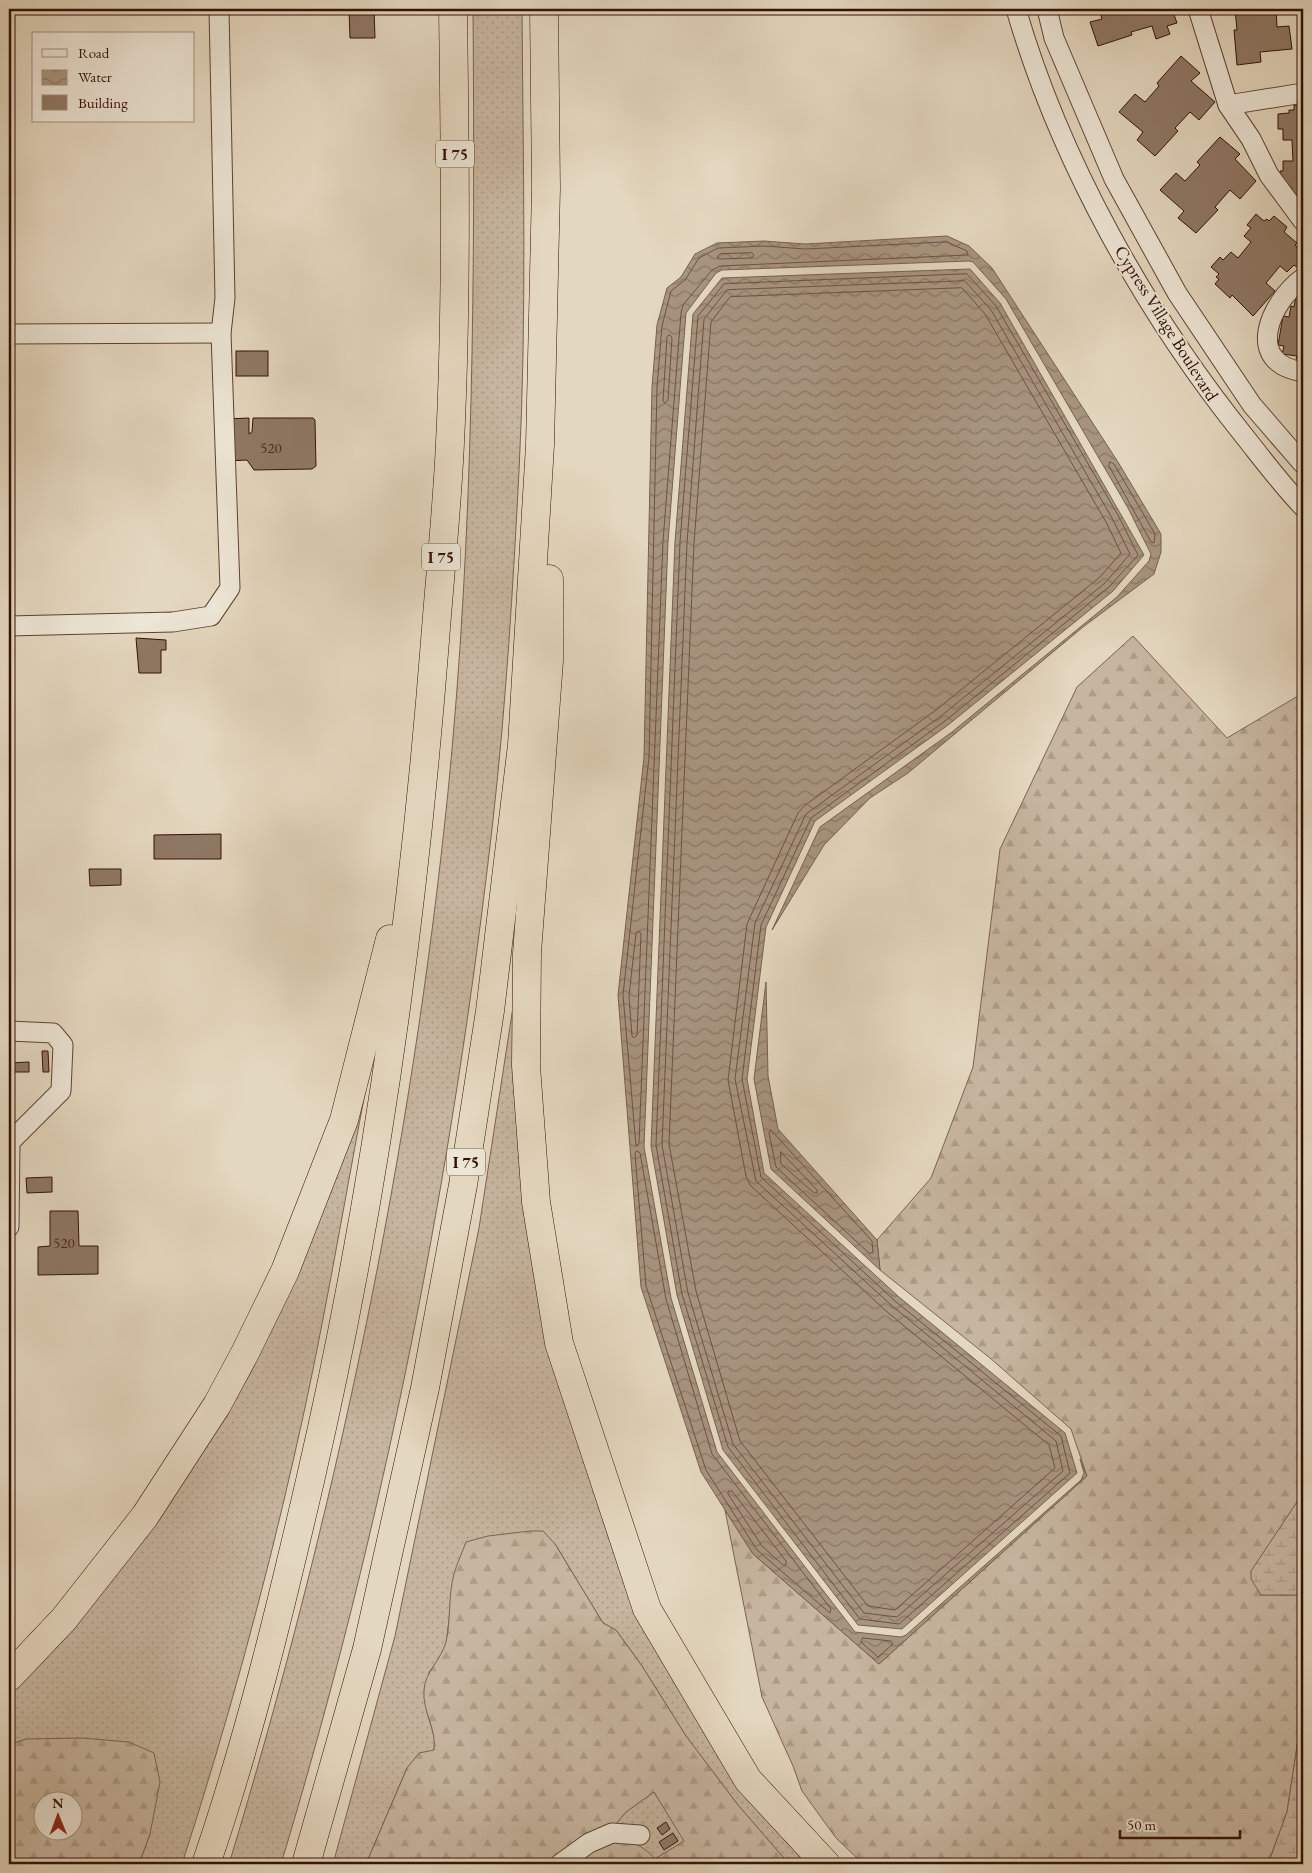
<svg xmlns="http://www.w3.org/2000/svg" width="1312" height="1873" font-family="'EB Garamond',serif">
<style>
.grass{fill:url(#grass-dots);stroke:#7c6352}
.forest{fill:url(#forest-firs);stroke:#7c6352;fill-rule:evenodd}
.wetland{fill:url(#wetland-marsh);stroke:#7c6352}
.water{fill:url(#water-waves);stroke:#78604e}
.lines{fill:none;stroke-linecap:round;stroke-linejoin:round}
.shore{stroke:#6c5242;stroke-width:1}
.building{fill:#8f7865;stroke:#321104}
.minor-casing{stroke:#5e4233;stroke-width:21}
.highway-casing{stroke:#321104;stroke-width:29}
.minor{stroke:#ede5d5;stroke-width:19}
.highway{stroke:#e4d7bf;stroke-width:28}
.labels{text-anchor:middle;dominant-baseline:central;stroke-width:4;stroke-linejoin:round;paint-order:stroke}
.number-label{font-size:15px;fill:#492b1c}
.shield{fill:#ede5d5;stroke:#6a5143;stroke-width:1}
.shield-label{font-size:16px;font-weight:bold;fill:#321104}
.street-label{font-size:18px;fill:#321104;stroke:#ede5d5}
</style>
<defs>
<pattern id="grass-dots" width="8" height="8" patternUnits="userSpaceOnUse" patternTransform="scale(1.25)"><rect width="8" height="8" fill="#c6b59f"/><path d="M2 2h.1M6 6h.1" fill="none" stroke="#ab9b87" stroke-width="1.8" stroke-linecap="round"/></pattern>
<pattern id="forest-firs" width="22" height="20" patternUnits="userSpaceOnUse" patternTransform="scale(1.25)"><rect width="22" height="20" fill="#c6b59f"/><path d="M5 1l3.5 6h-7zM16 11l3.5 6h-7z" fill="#ab9b87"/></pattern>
<pattern id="wetland-marsh" width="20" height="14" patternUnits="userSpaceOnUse" patternTransform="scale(1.25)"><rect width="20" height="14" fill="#c6b59f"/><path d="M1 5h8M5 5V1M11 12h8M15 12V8" fill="none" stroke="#ab9b87"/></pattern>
<pattern id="water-waves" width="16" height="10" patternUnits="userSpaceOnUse" patternTransform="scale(1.25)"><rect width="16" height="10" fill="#a7947f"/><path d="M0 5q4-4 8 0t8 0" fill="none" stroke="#897766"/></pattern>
</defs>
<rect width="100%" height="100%" fill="#e4d7bf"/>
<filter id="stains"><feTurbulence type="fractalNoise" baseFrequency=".004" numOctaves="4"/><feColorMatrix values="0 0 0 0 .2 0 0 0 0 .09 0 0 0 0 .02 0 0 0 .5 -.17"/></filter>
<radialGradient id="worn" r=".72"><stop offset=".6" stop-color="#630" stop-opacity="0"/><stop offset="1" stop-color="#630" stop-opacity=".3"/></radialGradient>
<!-- grass -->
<g class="grass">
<path d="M473,9H522C523,163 527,318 519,471C513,588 506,704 493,820C453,1173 384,1524 281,1864H229C335,1515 411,1155 448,792C474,531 475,270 473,9Z"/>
<path d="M513,1007L603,1512L810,1864H789L738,1805L686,1736L642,1666L616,1630L603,1623L555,1544L450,1612L446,1644L438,1661L429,1672L427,1712L435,1739L434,1750L407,1768L366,1864H333L395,1636L479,1228Z"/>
<path d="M365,1093C342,1214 322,1336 294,1457C263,1594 225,1731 182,1864H139L150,1834L26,1739L9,1745V1687L128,1550Z"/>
<path d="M654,1792L685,1841L655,1859L574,1847L615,1825L626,1812Z"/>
</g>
<!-- forest -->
<g class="forest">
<path d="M1133,636L1227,738L1303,693V1493L1251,1572L1261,1595H1303V1707L1287,1812L1268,1864H868L858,1859L836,1838L802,1791L793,1766L762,1697L725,1510L753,1554L879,1664L1087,1476L1071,1429L990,1358L880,1270L877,1240L931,1178L973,1067L1000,849L1077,687Z"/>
<path d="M530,1531H543L555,1544L603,1623L616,1630L642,1666L686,1736L738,1805L789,1864H565C576,1857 589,1845 602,1840C620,1834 644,1845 655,1859L684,1841L654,1792L626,1812L615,1825L553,1864H366L407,1768L419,1753L434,1750C437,1729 422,1711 424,1690C425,1672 441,1660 446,1642C451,1620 448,1596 454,1574C457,1563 462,1553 466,1542L488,1536Z"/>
<path d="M82,1738L129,1742L154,1753L160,1782L150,1834L139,1864H9V1745L26,1739ZM42,1800H72V1830H42Z"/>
</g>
<!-- wetland -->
<g class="wetland">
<path d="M1303,1493V1595H1261L1251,1579V1571Z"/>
<path d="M1303,1707V1864H1268L1287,1812Z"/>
</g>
<!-- water -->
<g class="water">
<path d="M947,236L969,246L992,268L1118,462L1161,534V552L1154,574L1083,627L908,773L870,798L824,845L772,930L820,827L952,732L1117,597L1149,561L1151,554L1128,508L1006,299L973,262L969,261L722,270L716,273L686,313L668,542L644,1147L671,1298L717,1452L855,1632L901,1637L906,1635L1081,1480L1084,1473L1080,1459L1087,1476L879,1664L753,1554L701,1472L641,1287L618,995L644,757L652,387L657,325L667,288L681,277L695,254L717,243L764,241L805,244Z"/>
<path d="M970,269L1000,303L1144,555L1113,591L948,725L815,821L766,927L747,1079L764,1173L899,1297L1065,1433L1077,1473L902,1629L858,1625L723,1450L677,1295L651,1146L675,542L693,314L722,278Z"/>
<path d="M766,982L768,1076L778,1129L877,1240L880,1270L771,1169L754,1079Z"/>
</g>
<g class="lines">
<!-- shore -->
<g class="shore">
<path d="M947,242L967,251L968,255L720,266L712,270L683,305L681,313L663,541L639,1143L636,1146L623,995L649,757L657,387L662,326L671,291L685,280L699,258L718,248L764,246L805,249Z"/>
<path d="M752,253L754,255L752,258L719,259L717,257L720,254Z"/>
<path d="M967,274L996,306L1118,515L1138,555L1109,587L945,721L811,818L761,925L742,1079L761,1177L895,1301L1061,1436L1070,1473L899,1624L860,1619L728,1447L682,1294L656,1145L680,542L698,316L724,284Z"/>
<path d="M965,281L991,310L1112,518L1130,554L1105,583L941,716L806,814L755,923L735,1079L756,1181L891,1305L1056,1441L1063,1471L897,1617L864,1613L733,1444L688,1293L662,1145L687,543L704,319L727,290Z"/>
<path d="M962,288L985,314L1106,522L1121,553L1100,577L936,710L804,806L798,813L747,924L728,1080L746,1176L750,1185L886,1311L1049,1445L1055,1468L895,1610L868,1606L740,1441L696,1291L669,1144L694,543L711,322L730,297Z"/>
<path d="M670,335L672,338L668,400L665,403L663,401L667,337Z"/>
<path d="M1110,462L1114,464L1155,534L1154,543L1151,542L1109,466Z"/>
<path d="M639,931L641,934L637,1035L634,1038L632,1036L629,996L636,933Z"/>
<path d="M771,1130L872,1241L873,1253H869L776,1167L769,1133Z"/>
<path d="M637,1151L640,1153L666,1299L712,1454L831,1609L830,1613L757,1550L706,1470L646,1286L635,1154Z"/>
<path d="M781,1152L817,1190V1193H814L781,1164Z"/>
<path d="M729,1491H732L786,1561V1565H783L762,1546L728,1494Z"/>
<path d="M863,1638L891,1641L893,1644L878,1657L861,1642Z"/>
</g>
</g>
<!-- building -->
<g class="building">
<path d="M349,9H374L375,38H350Z"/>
<path d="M1099,9H1172L1177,23L1167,26L1170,34L1156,39L1152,26L1131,32L1132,35L1098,46L1090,22L1102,19Z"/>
<path d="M1235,9H1276L1277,27L1289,26L1292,49L1260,52L1261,62L1237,65L1234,30H1237Z"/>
<path d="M1181,56L1200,73L1191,81L1215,102L1199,120L1190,112L1175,128L1178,131L1155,156L1137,140L1143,132L1119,112L1135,94L1145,102L1159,86L1157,83Z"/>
<path d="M1294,105H1303V195H1292V188L1289,189V185H1280V171H1283V161H1293L1292,140H1283V129H1278V114L1289,113V110H1294Z"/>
<path d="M1220,137L1240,154L1235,159L1256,181L1240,199L1230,190L1215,207L1218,210L1196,233L1178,218L1184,211L1160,190L1176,173L1185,181L1200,165L1197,162Z"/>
<path d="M1256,214L1264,221L1267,219L1269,221L1274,216L1287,227L1284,232L1297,243L1295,245L1303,255V262L1298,268L1294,265L1287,272L1280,266L1266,283L1275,291L1253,316L1232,295L1230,298L1215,284L1219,279L1216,277L1219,274L1211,267L1220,257L1223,260L1231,252L1238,258L1251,242L1244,236L1251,228L1247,225Z"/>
<path d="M1296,296L1303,297V360L1296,359L1297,356L1282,354L1284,346L1278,345L1283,316L1289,317L1291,306L1294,307Z"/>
<rect x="236" y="351" width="32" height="25"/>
<path d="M249,418V434L252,432L253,418H313L315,420L316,466L312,469L254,470L247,460L227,461V419Z"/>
<path d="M136,638L166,640V650H161V673H139Z"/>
<path d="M221,834V859H154V835Z"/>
<path d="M89,869H121V885L90,886Z"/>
<path d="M42,1051H48L49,1072H43Z"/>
<path d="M29,1062V1072H9V1063Z"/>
<path d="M52,1177V1192L27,1193L26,1178Z"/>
<path d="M50,1211H78L79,1246H98V1274L38,1275V1247L50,1246Z"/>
<path d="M666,1822L670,1829L662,1835L657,1828Z"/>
<path d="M673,1833L678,1841L664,1850L659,1842Z"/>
</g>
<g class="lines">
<!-- minor casing -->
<g class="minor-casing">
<g id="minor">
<path d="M1016,9C1060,161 1146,314 1245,437C1264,461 1282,485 1303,507"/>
<path d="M1047,9L1054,38L1114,179L1177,293L1252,405L1303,464"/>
<path d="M1198,9L1228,105L1303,93"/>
<path d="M1228,105L1251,139L1269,175L1303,221"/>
<path d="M1303,278C1270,302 1243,363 1303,372"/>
<path d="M9,334L221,333"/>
<path d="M9,626L173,622L211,616L230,588L221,333L225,298L219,9"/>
<path d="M9,1031L53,1033L63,1045L61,1091L10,1142L9,1227"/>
<path d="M560,1864L589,1843L612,1833L640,1835"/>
</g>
</g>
<!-- highway casing -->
<g class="highway-casing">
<g id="highway">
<path d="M549,579V661L527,953L526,1066L536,1202L559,1343L647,1609L748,1780L826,1864"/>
<path d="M9,1677L64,1619L145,1516L217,1405L245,1353L285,1271L344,1120L390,939"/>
<path d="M206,1864C249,1739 280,1610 310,1481C374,1205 413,924 435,641C440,575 447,509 450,443C457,299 455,153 453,9"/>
<path d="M306,1864L367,1649L425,1388L463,1185L490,1011L522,745L540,445L546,188L544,9"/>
</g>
</g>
<!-- minor -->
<use href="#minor" class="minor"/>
<!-- highway -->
<use href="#highway" class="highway"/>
</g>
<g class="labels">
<!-- number labels -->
<g class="number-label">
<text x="271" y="447">520</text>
<text x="64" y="1242">520</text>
</g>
<!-- shield labels -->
<g class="shield">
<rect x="436" y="140.5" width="38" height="27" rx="4"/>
<rect x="422" y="543.5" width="38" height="27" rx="4"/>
<rect x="447" y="1148.5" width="38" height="27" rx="4"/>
</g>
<g class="shield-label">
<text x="455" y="154">I 75</text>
<text x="441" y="557">I 75</text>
<text x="466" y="1162">I 75</text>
</g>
<!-- street labels -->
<g class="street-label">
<text transform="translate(1167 323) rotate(58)">Cypress Village Boulevard</text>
</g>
</g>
<!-- margin -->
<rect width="1312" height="1873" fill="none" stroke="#e4d7bf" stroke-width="30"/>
<rect x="10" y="10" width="1292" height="1853" fill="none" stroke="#321104" stroke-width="2.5"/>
<rect x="15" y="15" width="1282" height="1843" fill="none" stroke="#321104"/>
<!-- legend -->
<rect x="32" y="32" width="162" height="90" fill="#ede5d5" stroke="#a29081"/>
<rect x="42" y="49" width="25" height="8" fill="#ede5d5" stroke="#a29081"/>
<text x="78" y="58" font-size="15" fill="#321104">Road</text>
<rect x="42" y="70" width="25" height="15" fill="url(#water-waves)" stroke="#a29081"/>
<text x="78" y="82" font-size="15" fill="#321104">Water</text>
<rect x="42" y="95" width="25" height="15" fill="#8f7865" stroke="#a29081"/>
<text x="78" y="108" font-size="15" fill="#321104">Building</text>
<!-- north arrow -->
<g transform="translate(58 1816) rotate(359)"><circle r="24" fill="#ede5d5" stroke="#a29081"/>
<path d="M0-4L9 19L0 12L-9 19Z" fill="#8f2418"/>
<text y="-8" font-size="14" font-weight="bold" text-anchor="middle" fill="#321104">N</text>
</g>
<!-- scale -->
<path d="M1120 1830v8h120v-8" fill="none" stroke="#321104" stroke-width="2.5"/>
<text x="1127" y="1830" font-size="15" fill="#321104" stroke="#ede5d5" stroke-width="4" paint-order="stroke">50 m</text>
<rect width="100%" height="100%" filter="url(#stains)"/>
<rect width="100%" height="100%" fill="url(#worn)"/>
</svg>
